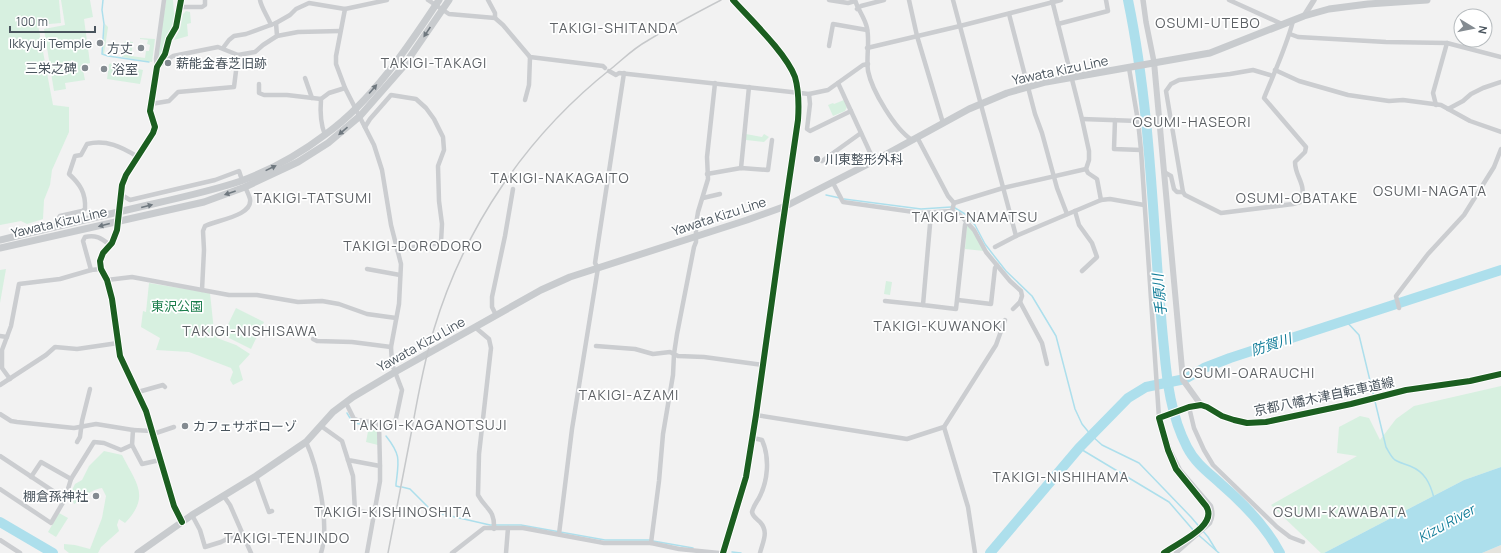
<svg xmlns="http://www.w3.org/2000/svg" width="1501" height="553" font-family="Manrope,'Noto Sans JP',sans-serif">
<style>
.green{fill:#d7f0e0}
.sand{fill:#e5e4de}
.water{fill:#addfec}
.lines{fill:none;stroke-linecap:round;stroke-linejoin:round}
.stream{stroke:#addfec;stroke-width:1.5}
.river{stroke:#addfec;stroke-width:10}
.minor{stroke:#cbcdd0;stroke-width:4.5}
.tertiary{stroke:#cbcdd0;stroke-width:5.5}
.secondary{stroke:#ccced1;stroke-width:6}
.primary{stroke:#c8cbce;stroke-width:7}
.rail{stroke:#c6c8ca;stroke-width:1.5}
.cycleway-casing{stroke:#fff;stroke-width:8}
.cycleway{stroke:#1b5e20;stroke-width:6}
.oneway{fill:#6f787f}
.poi-dot{fill:#848b91;stroke:#fff;stroke-width:1.5}
.labels{text-anchor:middle;dominant-baseline:central;stroke-width:3.5;stroke-linejoin:round;paint-order:stroke}
.poi-label{font-size:13px;fill:#49545d;stroke:#fff;text-anchor:end}
.street-label{font-size:13px;fill:#49545d;stroke:#fff}
.park-label{font-size:13px;fill:#1b7d4c;stroke:#fff}
.neighbourhood-label{font-size:14px;letter-spacing:1px;fill:#5d6165;stroke:#fff}
.water-label{font-size:14px;font-style:italic;fill:#127d99;stroke:#fff}
</style>
<rect width="100%" height="100%" fill="#f2f2f2"/>
<!-- green -->
<g class="green">
<path d="M0,0H59L61,23L38,25L53,105L69,107V132L52,170L50,185L44,200L43,219L27,224L21,221L0,225Z"/>
<path d="M61,0H90L93,17L84,19L90,63L82,65L85,80L65,83L66,89L54,91L44,29L65,25Z"/>
<path d="M166,0H173L174,13L177,14L176,23L167,39L161,59L159,61L157,60Z"/>
<path d="M186,11L190,12L191,23L187,24L188,36L174,40L180,29L183,14Z"/>
<path d="M105,24L108,27L104,54L102,53Z"/>
<path d="M140,38L155,39L152,62L122,57L125,41L133,42L131,56L145,58L146,51H149L150,45L147,44L148,40L140,39Z"/>
<path d="M116,62L134,65V68L143,70L140,84L107,79L109,64Z"/>
<path d="M844,100L847,107L845,111L833,116L828,105L833,103L834,104Z"/>
<path d="M746,134L762,137L764,134L769,137L764,142L746,140Z"/>
<path d="M967,224L970,225L984,251L965,249Z"/>
<path d="M6,269L0,303V270Z"/>
<path d="M886,281L892,282L890,295L884,294Z"/>
<path d="M149,283L210,293L214,331L217,338L236,345L250,354L239,366L243,380L233,385L230,380L233,372L231,368L189,352L156,350L160,338L141,327L143,311L146,312Z"/>
<path d="M236,308L264,322L251,349L223,335Z"/>
<path d="M1501,386V467L1464,480L1324,553H1321L1271,505L1357,456L1337,453L1339,427L1360,416L1369,418L1380,440L1396,419L1414,406Z"/>
<path d="M369,426L376,427L378,431V445L366,442Z"/>
<path d="M104,451L122,455C136,483 151,496 125,523L119,519L117,525L119,531L101,547L98,553H69L64,549V544L75,545L90,549L102,518L106,496L102,488C87,491 87,497 74,504L72,497V490L75,484L82,480L89,466Z"/>
<path d="M59,513L68,518L56,537L48,532Z"/>
</g>
<!-- sand -->
<path class="sand" d="M1501,545V553H1482Z"/>
<!-- water -->
<path class="water" d="M1501,467V545L1482,553H1324L1464,480Z"/>
<g class="lines">
<!-- stream -->
<g class="stream">
<path d="M103,0L102,10L104,24L102,54L108,56L149,62"/>
<path d="M826,195L840,198"/>
<path d="M844,199L921,209L951,207"/>
<path d="M955,208L965,214L975,225L985,244L995,257L1006,271L1032,296L1056,336L1075,409L1082,424L1091,435L1102,445L1139,463L1191,517L1208,537L1216,550"/>
<path d="M1345,320L1359,335L1386,447C1389,452 1391,457 1395,460C1400,463 1405,464 1410,466C1425,472 1430,483 1434,498"/>
<path d="M347,413L353,423L374,426"/>
<path d="M386,436C401,455 399,460 396,484V486L400,487"/>
<path d="M1079,448L1169,502L1194,531L1219,553"/>
<path d="M402,487L410,489L431,510L442,514L490,525H521L605,540H650"/>
<path d="M653,541L693,548"/>
<path d="M732,552L741,553"/>
</g>
<!-- river -->
<g class="river">
<path d="M1128,0C1146,87 1151,175 1157,264C1159,292 1161,320 1164,348C1167,382 1171,416 1187,447C1195,463 1209,473 1221,484C1244,504 1266,526 1280,553"/>
<path d="M0,522L53,553"/>
<path d="M990,553L1079,448L1128,398L1146,387L1185,379L1204,368L1230,358L1501,270"/>
</g>
<!-- minor -->
<g class="minor">
<path d="M181,0L176,27L169,39L165,54L157,67L150,111L155,127L153,133L126,175L122,185L117,230L112,243L103,253L100,261L101,269L107,280L112,299L120,356L146,411L174,506L182,522"/>
<path d="M260,0C261,7 268,17 271,25"/>
<path d="M428,0L449,14L495,18L503,25L530,57L603,66L605,68"/>
<path d="M488,0L495,13V18"/>
<path d="M829,0L848,3L855,1"/>
<path d="M855,0C858,10 865,18 867,28C870,42 866,57 868,71C872,91 895,129 912,140"/>
<path d="M909,0L917,36L943,123"/>
<path d="M953,0L1016,236"/>
<path d="M1052,0L1082,119L1089,151V160L1086,169L1088,173L1097,179L1101,200"/>
<path d="M1229,0L1282,24"/>
<path d="M180,7H202L205,5V0"/>
<path d="M345,9L336,56V64L345,88L374,145L382,170L391,225L401,264L399,304L391,347L392,364L402,390L394,428L376,423L357,420L354,419L346,403"/>
<path d="M857,9L861,6L884,0"/>
<path d="M1009,14L1035,114L1042,133L1057,188L1067,214"/>
<path d="M1058,24L1108,11L1106,0"/>
<path d="M1290,34L1298,37L1386,42L1447,43L1501,57"/>
<path d="M277,36L298,32L340,31"/>
<path d="M829,46L833,24L867,30"/>
<path d="M223,48L229,40L234,36L246,34L276,23L290,15L296,9L309,3L345,9L387,0"/>
<path d="M867,48L960,26L1061,0"/>
<path d="M161,64L173,56L218,47L238,55"/>
<path d="M157,67L156,59L164,0"/>
<path d="M1129,68L1138,121L1141,150L1159,418L1170,450L1180,470L1211,506C1213,513 1213,517 1210,523L1176,553"/>
<path d="M1275,70L1299,81L1348,95L1389,101L1403,100L1441,105L1470,121L1501,132"/>
<path d="M609,71L616,75L619,73L809,94L828,90L863,65L868,64"/>
<path d="M1273,76L1253,70L1230,74L1179,80L1171,84L1166,91L1183,192L1185,195L1221,213L1293,204L1300,202C1308,184 1295,178 1295,162L1305,152L1306,147L1264,98C1274,73 1286,48 1293,21"/>
<path d="M305,78L312,98"/>
<path d="M838,83L874,161"/>
<path d="M259,84V93L264,95H287L321,99"/>
<path d="M809,94L810,104L807,129L810,131L851,111"/>
<path d="M525,100L529,85L530,57"/>
<path d="M151,104L169,101L178,92L234,87L238,55L255,52L263,45L277,36L276,23"/>
<path d="M1436,105L1433,93L1447,43"/>
<path d="M1448,109L1463,101L1471,94L1483,88L1501,82"/>
<path d="M1082,119L1138,121"/>
<path d="M1115,120L1114,149L1141,150"/>
<path d="M365,127L370,119L391,95L416,99L426,108L434,119L443,137L444,150L438,166L439,201L442,224L441,242L439,243L397,250"/>
<path d="M325,135C320,123 320,112 321,99L329,93L345,88"/>
<path d="M917,137L948,196L954,203L952,211"/>
<path d="M822,161L861,133"/>
<path d="M741,168L749,87"/>
<path d="M1164,172L1171,176L1174,189L1177,192H1183"/>
<path d="M707,174L741,168L768,170L772,140"/>
<path d="M833,183L843,202L921,213L952,211L959,214L974,230L986,252L1010,281L1021,291L1022,296L1020,302L1013,309"/>
<path d="M120,194L130,200L215,180L239,171L242,180"/>
<path d="M703,198L720,194"/>
<path d="M954,203L1003,188L1086,169"/>
<path d="M1075,211L1079,225L1092,243L1097,257L1082,271"/>
<path d="M931,213L923,305L956,309L965,225L967,221"/>
<path d="M57,226L58,219L60,216L82,211L85,209C86,193 80,184 69,174L75,156L81,155L87,144C106,139 122,147 138,157"/>
<path d="M995,247L1016,236L1101,200L1110,199L1144,205"/>
<path d="M367,269L400,275"/>
<path d="M91,270L83,241L85,237C96,234 102,239 110,245"/>
<path d="M107,280L132,277L229,295H257L298,302L322,301L339,304L367,314L396,318"/>
<path d="M202,290L204,250L203,231L205,226C217,220 253,216 250,199C249,195 247,191 245,187"/>
<path d="M958,300L991,304L995,268L997,265"/>
<path d="M885,301L923,305"/>
<path d="M1020,302L1042,343L1047,364"/>
<path d="M1399,308L1396,296L1428,254L1464,215L1494,167L1501,149"/>
<path d="M496,315L492,307V297L505,236L513,189"/>
<path d="M476,328L489,339L491,348L479,454L478,495C486,510 495,509 494,529"/>
<path d="M0,336L7,337"/>
<path d="M313,339L317,341L352,342L391,347"/>
<path d="M596,346L635,349L653,354L670,352L678,356L704,357L763,365"/>
<path d="M10,379L2,368V350L11,326L19,284L60,279L91,270L101,269"/>
<path d="M0,385L46,355L55,347L77,349L118,343"/>
<path d="M138,392L163,385L165,387"/>
<path d="M1189,407L1194,428L1204,450L1213,465L1277,527L1290,537L1303,542"/>
<path d="M0,414L11,421L17,422L74,428L96,424L133,430"/>
<path d="M756,415L907,439L944,427L996,345L1005,320"/>
<path d="M379,424L380,466"/>
<path d="M321,426L342,441L348,460L380,466V481L367,553"/>
<path d="M944,427L968,507L975,553"/>
<path d="M153,434L174,427"/>
<path d="M753,438L762,440C770,458 768,481 759,498C756,503 753,507 752,512C753,517 757,519 760,522C769,532 763,541 760,553"/>
<path d="M77,442L80,437L82,421L90,389"/>
<path d="M306,442C318,467 330,526 321,553"/>
<path d="M132,445L142,464L160,460"/>
<path d="M0,456L65,499"/>
<path d="M348,460L353,476L355,511L374,513"/>
<path d="M256,476L269,512L272,511"/>
<path d="M31,477L41,462L71,479L94,442L104,443L121,450L132,445L133,430L152,431"/>
<path d="M0,489L51,523L65,499L71,479"/>
<path d="M223,495L230,505L251,553"/>
<path d="M192,515L200,530L205,547L221,542L241,532"/>
<path d="M559,534L572,429L598,268L595,263L624,73"/>
<path d="M0,540L20,553"/>
<path d="M651,543L659,481L663,434L673,375L674,354L677,334L694,247L696,242V224L698,212L708,179L707,157L715,83"/>
<path d="M452,553L484,528H523L604,543H651L679,549L719,553"/>
<path d="M506,553L508,528"/>
</g>
<!-- tertiary -->
<g class="tertiary">
<path d="M1143,0L1146,22L1154,62"/>
<path d="M1304,16L1314,0"/>
<path d="M723,553L746,477L756,415L782,229L798,120C799,105 799,91 795,77C786,53 751,20 733,0"/>
</g>
<!-- secondary -->
<path class="secondary" d="M1154,62L1183,380L1201,405"/>
<!-- primary -->
<g class="primary">
<path d="M0,240C49,228 98,217 148,205C179,198 211,191 241,181C271,170 301,153 326,134C372,101 408,47 439,0"/>
<path d="M0,248L204,202L245,187L298,162L328,143L360,116L403,67L449,0"/>
<path d="M138,553L192,515L256,476L306,442L333,412L353,397L395,372L541,290L570,277L747,220L786,206L874,161L969,109L1007,93L1046,82L1210,53L1304,16L1329,9L1368,4L1427,0"/>
</g>
<!-- rail -->
<path class="rail" d="M388,553C396,512 404,470 412,429C418,395 424,362 434,329C465,226 527,135 612,68C623,59 634,48 647,41C671,26 696,13 721,0"/>
<!-- cycleway casing -->
<g class="cycleway-casing">
<g id="cycleway">
<path d="M181,0L176,27L169,39L165,54L157,67L150,111L155,127L153,133L126,175L122,185L117,230L112,243L103,253L100,261L101,269L107,280L112,299L120,356L146,411L174,506L182,522"/>
<path d="M723,553L746,477L756,415L782,229L798,120C799,105 799,91 795,77C786,53 751,20 733,0"/>
<path d="M1164,553C1177,543 1219,526 1206,506L1176,469L1168,450L1159,418L1189,407L1201,405L1207,407L1222,416L1234,420L1247,423L1266,422L1351,404L1406,390L1470,381L1501,374"/>
</g>
</g>
<!-- cycleway -->
<use href="#cycleway" class="cycleway"/>
</g>
<!-- one-way arrows -->
<defs><path id="oneway-solid" d="M-6-.8H1V-3.2L6.5 0L1 3.2V.8H-6Z"/></defs>
<g class="oneway">
<use href="#oneway-solid" transform="translate(427 32) rotate(124)"/>
<use href="#oneway-solid" transform="translate(373 89) rotate(-49)"/>
<use href="#oneway-solid" transform="translate(343 131) rotate(139)"/>
<use href="#oneway-solid" transform="translate(271 168) rotate(-26)"/>
<use href="#oneway-solid" transform="translate(230 193) rotate(161)"/>
<use href="#oneway-solid" transform="translate(147 206) rotate(-14)"/>
<use href="#oneway-solid" transform="translate(104 225) rotate(165)"/>
</g>
<!-- markers -->
<g class="poi-dot">
<circle cx="100" cy="43" r="4"/>
<circle cx="141" cy="48" r="4"/>
<circle cx="168" cy="63" r="4"/>
<circle cx="85" cy="68" r="4"/>
<circle cx="104" cy="69" r="4"/>
<circle cx="817" cy="159" r="4"/>
<circle cx="185" cy="426" r="4"/>
<circle cx="96" cy="496" r="4"/>
</g>
<g class="labels">
<!-- poi labels -->
<g class="poi-label">
<text x="92" y="43">Ikkyuji Temple</text>
<text x="133" y="48">方丈</text>
<text x="176" y="63" text-anchor="start">薪能金春芝旧跡</text>
<text x="77" y="68">三栄之碑</text>
<text x="112" y="69" text-anchor="start">浴室</text>
<text x="825" y="159" text-anchor="start">川東整形外科</text>
<text x="193" y="426" text-anchor="start">カフェサボローゾ</text>
<text x="88" y="496">棚倉孫神社</text>
</g>
<!-- street labels -->
<g class="street-label">
<text transform="translate(1060 70) rotate(-12)">Yawata Kizu Line</text>
<text transform="translate(719 216) rotate(-18)">Yawata Kizu Line</text>
<text transform="translate(59 222) rotate(-13)">Yawata Kizu Line</text>
<text transform="translate(421 344) rotate(-29)">Yawata Kizu Line</text>
<text transform="translate(1324 396) rotate(-12)">京都八幡木津自転車道線</text>
</g>
<!-- park labels -->
<g class="park-label">
<text x="177" y="306">東沢公園</text>
</g>
<!-- neighbourhood labels -->
<g class="neighbourhood-label">
<text x="1208" y="22">OSUMI-UTEBO</text>
<text x="614" y="27">TAKIGI-SHITANDA</text>
<text x="434" y="62">TAKIGI-TAKAGI</text>
<text x="1192" y="121">OSUMI-HASEORI</text>
<text x="560" y="177">TAKIGI-NAKAGAITO</text>
<text x="1430" y="190">OSUMI-NAGATA</text>
<text x="313" y="197">TAKIGI-TATSUMI</text>
<text x="1297" y="197">OSUMI-OBATAKE</text>
<text x="975" y="216">TAKIGI-NAMATSU</text>
<text x="413" y="245">TAKIGI-DORODORO</text>
<text x="940" y="325">TAKIGI-KUWANOKI</text>
<text x="250" y="330">TAKIGI-NISHISAWA</text>
<text x="1249" y="372">OSUMI-OARAUCHI</text>
<text x="629" y="394">TAKIGI-AZAMI</text>
<text x="429" y="424">TAKIGI-KAGANOTSUJI</text>
<text x="1061" y="476">TAKIGI-NISHIHAMA</text>
<text x="393" y="511">TAKIGI-KISHINOSHITA</text>
<text x="1340" y="511">OSUMI-KAWABATA</text>
<text x="287" y="537">TAKIGI-TENJINDO</text>
</g>
<!-- water labels -->
<g class="water-label">
<text transform="translate(1159 295) rotate(-95)">手原川</text>
<text transform="translate(1271 344) rotate(-18)">防賀川</text>
<text transform="translate(1446 523) rotate(-29)">Kizu River</text>
</g>
</g>
<!-- north arrow -->
<g transform="translate(1473 28) rotate(100)"><circle r="19" fill="#ffffff" stroke="#b6bbbe"/>
<path d="M0-3L7 15L0 10L-7 15Z" fill="#848b91"/>
<text y="-6" font-size="11" font-weight="bold" text-anchor="middle" fill="#49545d">N</text>
</g>
<!-- scale -->
<path d="M10 26v6h85v-6" fill="none" stroke="#49545d" stroke-width="2"/>
<text x="16" y="26" font-size="12" fill="#49545d" stroke="#ffffff" stroke-width="3" paint-order="stroke">100 m</text>
</svg>
